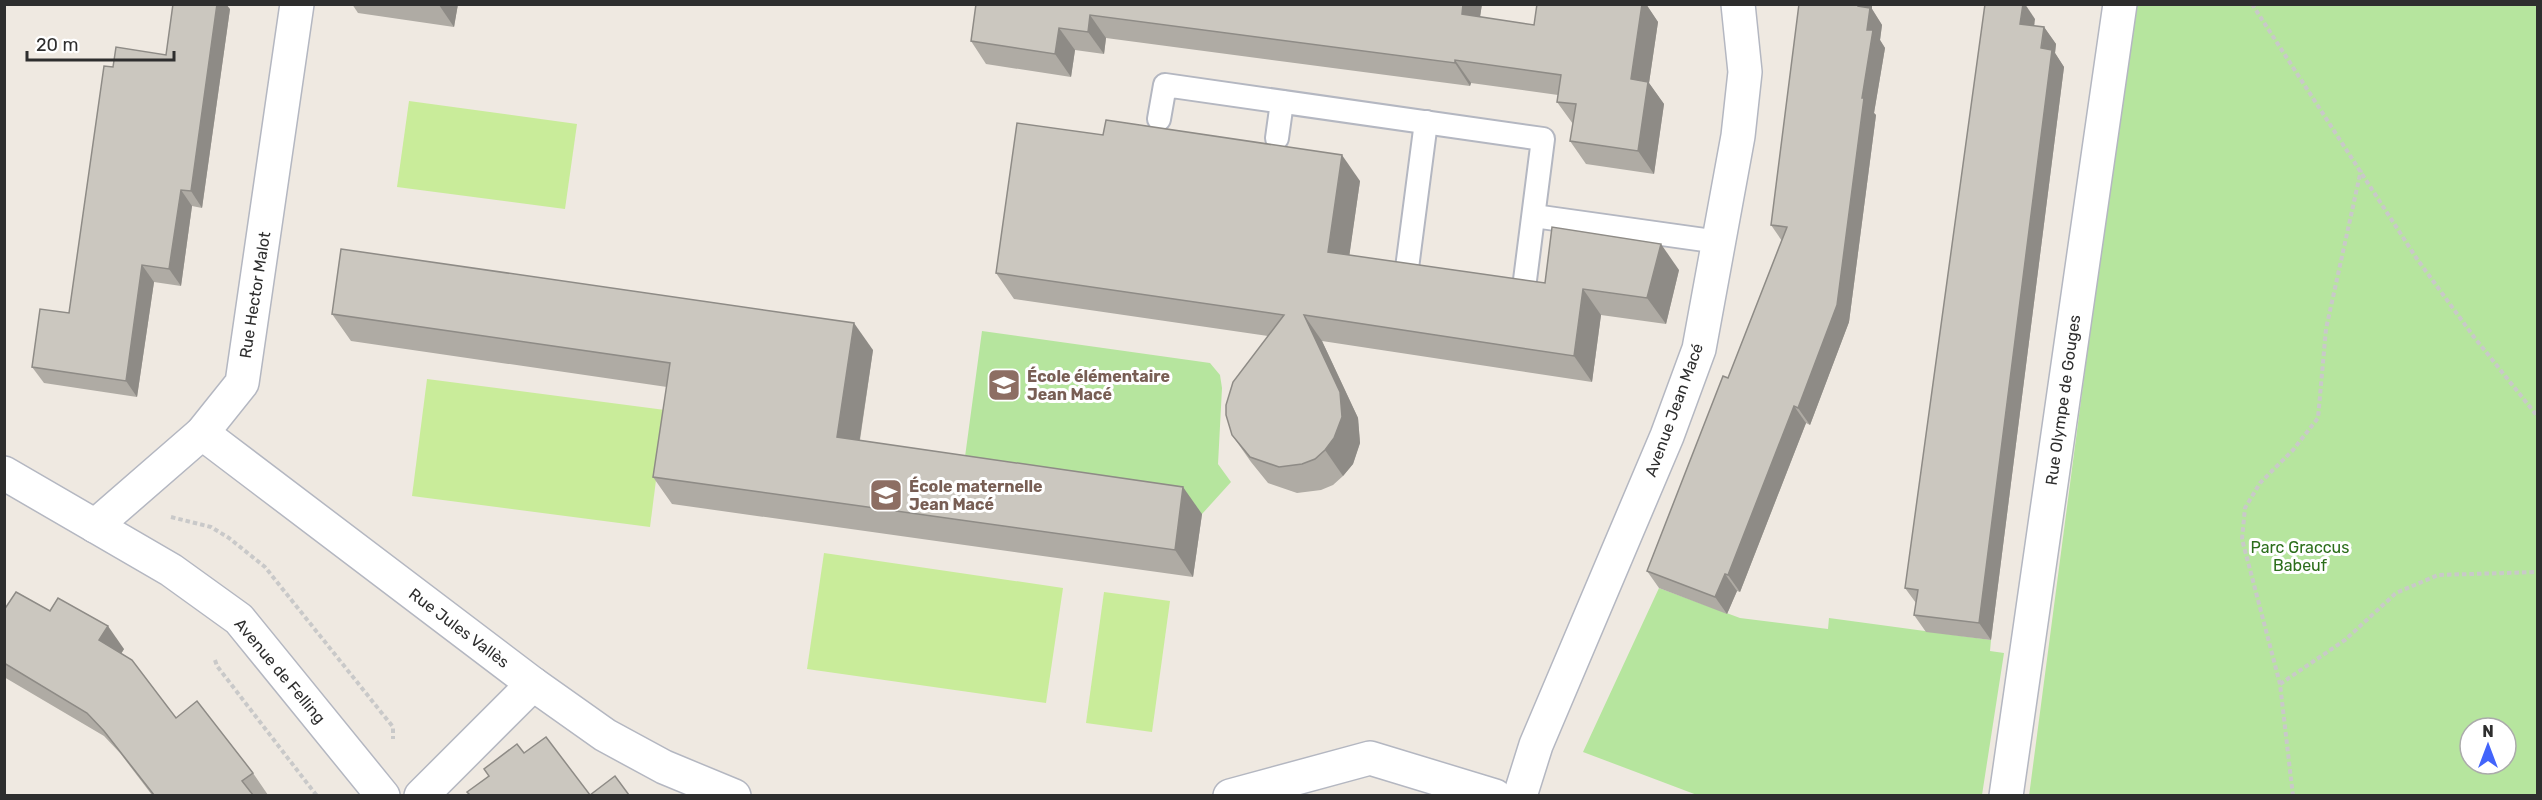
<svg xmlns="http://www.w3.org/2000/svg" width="2542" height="800" font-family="Rubik,sans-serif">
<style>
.green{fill:#b6e59e;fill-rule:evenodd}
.pitch{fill:#c9ec9a}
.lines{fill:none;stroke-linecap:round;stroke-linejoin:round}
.lane-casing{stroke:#b4b7c1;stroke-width:26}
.street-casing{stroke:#b4b7c1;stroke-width:36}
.secondary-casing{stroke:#b4b7c1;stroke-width:36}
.path{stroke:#c9c9c9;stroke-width:4;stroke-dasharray:4.5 3;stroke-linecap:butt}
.lane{stroke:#fff;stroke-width:22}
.street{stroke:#fff;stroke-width:33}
.secondary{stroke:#fff;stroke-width:33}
.wall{fill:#afaba4}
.shaded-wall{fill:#8e8b86}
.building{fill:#cbc7bf;stroke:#8e8b86;stroke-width:1.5}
.labels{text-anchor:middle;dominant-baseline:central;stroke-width:6;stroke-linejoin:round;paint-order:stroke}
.street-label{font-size:16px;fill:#2e2e2e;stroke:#fff}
.education-label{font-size:16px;font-weight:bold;fill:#785e54;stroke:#fff;text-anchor:start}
.park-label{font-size:16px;fill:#2c6e1b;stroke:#fff}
</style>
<rect width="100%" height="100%" fill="#efe9e1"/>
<!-- green -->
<g class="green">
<path d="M2133,5H2537V795L2029,796ZM2470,728H2506V764H2470Z"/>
<path d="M982,331L1210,363L1220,375L1222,388L1218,464L1231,482L1202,514L962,479Z"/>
<path d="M1659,588L1740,618L1828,629L1829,618L1991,640L1990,651L2004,653L1982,795H1697L1583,752Z"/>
</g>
<!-- pitch -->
<g class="pitch">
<path d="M409,101L577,124L565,209L397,187Z"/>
<path d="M427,379L665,410L650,527L412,496Z"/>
<path d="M824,553L1063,588L1046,703L807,669Z"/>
<path d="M1104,592L1170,601L1152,732L1086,723Z"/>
</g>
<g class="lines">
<!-- lane casing -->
<g class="lane-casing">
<g id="lane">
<path d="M1159,119L1165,85L1543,139L1525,280"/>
<path d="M1277,138L1282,102"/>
<path d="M1534,216L1719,242"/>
<path d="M1407,268L1426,122"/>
</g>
</g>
<!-- street casing -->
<g class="street-casing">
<g id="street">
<path d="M202,433L533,684L605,735L664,767L734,796"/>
<path d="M95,526L202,433L242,383L297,4"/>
<path d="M421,796L533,684"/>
<path d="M1230,796L1370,758L1495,796"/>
<path d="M1520,796L1536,745L1667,436L1699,349L1738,136L1745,72L1738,4"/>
<path d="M2006,796L2120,4"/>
</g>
</g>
<!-- secondary casing -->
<g class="secondary-casing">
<path id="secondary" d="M4,473L171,570L239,619L383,796"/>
</g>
<!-- path -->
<g class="path">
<path d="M2252,4L2417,259L2474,337L2538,417"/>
<path d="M171,517L211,527L229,538L265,567L393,727V739"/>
<path d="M215,660L217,666L317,796"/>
<path d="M2280,684L2345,640L2396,593L2438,575L2538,572"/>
<path d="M2293,796L2280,684L2242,539L2245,508L2260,483L2293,450L2318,418L2326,329L2361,170"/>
</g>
<!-- lane -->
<use href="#lane" class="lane"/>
<!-- street -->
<use href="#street" class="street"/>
<!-- secondary -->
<use href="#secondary" class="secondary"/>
</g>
<!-- wall -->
<g class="wall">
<path d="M352,4H458L454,27L358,13Z"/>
<path d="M976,4H1482L1480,17L1534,25L1537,4H1646L1658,22L1649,83L1664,104L1654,174L1586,164L1570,141L1573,124L1557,102L1558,95L1471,83L1470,86L1106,38L1104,54L1075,50L1071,77L986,64L971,41Z"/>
<path d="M230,9L202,208L192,206L181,286L154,282L137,397L44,383L32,367L69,313L113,67L166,55Z"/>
<path d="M1872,9L1882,25L1880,40L1885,48L1874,113L1876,115L1849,322L1810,425L1806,423L1740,592L1737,591L1727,614L1659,588L1647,571L1728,378L1782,241L1771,225Z"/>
<path d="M2035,19L2034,26L2044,27L2056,44L2055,53L2064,67L1991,640L1926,632L1914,615L1916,603L1905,588Z"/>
<path d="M1360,181L1349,256L1545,283L1679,270L1666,324L1601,315L1592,382L1322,341L1358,418L1360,443L1353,464L1343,476L1333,485L1321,490L1297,493L1268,483L1251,462L1232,435L1268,336L1014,299L996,273Z"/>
<path d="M332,314L873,350L860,440L1202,514L1193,577L672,504L653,477L667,387L351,341Z"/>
<path d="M4,610L124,649L121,654L176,718L253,773L268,795H152L120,753L104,736L4,677Z"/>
</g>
<!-- shaded-wall -->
<g class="shaded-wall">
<path d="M217,4H226L230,9L202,208L191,191Z"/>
<path d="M439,4H458L454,27L439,5Z"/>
<path d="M1463,4H1482L1477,37L1462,14Z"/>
<path d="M1642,4H1646L1658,22L1649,83L1664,104L1654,174L1638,151L1631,79Z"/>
<path d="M1858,4H1872V9L1882,25L1880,40L1885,48L1874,113L1876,115L1849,322L1810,425L1798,408L1867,30L1858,6Z"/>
<path d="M2023,4H2025L2035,19L2032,41L2020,24Z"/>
<path d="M1090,15L1106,38L1104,54L1088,32Z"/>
<path d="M2044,27L2056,44L2055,53L2064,67L1991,640L1979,623Z"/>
<path d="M1059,28L1075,50L1071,77L1055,54Z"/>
<path d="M1455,60L1471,83L1470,86L1455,63Z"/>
<path d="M1342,155L1360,181L1346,279L1328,252Z"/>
<path d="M181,190L192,206L181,286L169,269Z"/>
<path d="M1661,244L1679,270L1666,324L1647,298Z"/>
<path d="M142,265L154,282L137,397L126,381Z"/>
<path d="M1583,289L1601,315L1592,382L1574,356Z"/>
<path d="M1304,315L1322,341L1358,418L1360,443L1353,464L1343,476L1325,450Z"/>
<path d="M854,323L873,350L856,464L837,437Z"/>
<path d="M1794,406L1806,423L1740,592L1728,575Z"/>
<path d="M1183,487L1202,514L1193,577L1175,550Z"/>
<path d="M1725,574L1737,591L1727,614L1715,597Z"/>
<path d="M108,626L124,649L115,663L99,640Z"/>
</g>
<!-- building -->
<g class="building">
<path d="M173,4H217L191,191L181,190L169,269L142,265L126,381L32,367L40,309L69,313L104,66L113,67L116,47L166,55Z"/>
<path d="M976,4H1463L1462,14L1534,25L1537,4H1642L1631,79L1648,82L1638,151L1570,141L1576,104L1557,102L1561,75L1455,60V63L1090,15L1088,32L1059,28L1055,54L971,41Z"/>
<path d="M1799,4H1858V6L1870,8L1867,30H1873L1862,98H1864L1837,305L1798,408L1794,406L1728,575L1725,574L1715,597L1647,571L1723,376L1728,378L1787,227L1771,225Z"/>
<path d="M1985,4H2023L2020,24L2044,27L2041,48L2052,50L1979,623L1914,615L1918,590L1905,588Z"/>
<path d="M1106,120L1342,155L1328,252L1545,283L1552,227L1661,244L1647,298L1583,289L1574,356L1304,315L1340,392L1342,417L1334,438L1325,450L1315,459L1302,464L1279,467L1250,457L1232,435L1226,415V405L1233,382L1284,315L996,273L1017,123L1103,135Z"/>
<path d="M341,249L854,323L837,437L1183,487L1175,550L653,477L670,363L332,314Z"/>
<path d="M16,592L50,611L58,598L108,626L99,640L132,660L176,718L197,701L253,773L242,781L253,795H154L104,731L87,713L4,663V610Z"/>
<path d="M546,737L590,795L615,776L629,795H470L467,792L489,776L484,769L517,744L524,753Z"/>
</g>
<!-- icons -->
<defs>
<g id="school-square" transform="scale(1.725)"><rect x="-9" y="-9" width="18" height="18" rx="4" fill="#8d6e63" stroke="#fff"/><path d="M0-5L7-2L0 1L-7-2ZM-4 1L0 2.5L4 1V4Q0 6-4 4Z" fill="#fff"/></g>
</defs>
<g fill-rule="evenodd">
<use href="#school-square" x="1004" y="385"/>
<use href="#school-square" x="886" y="495"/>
</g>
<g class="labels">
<!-- street labels -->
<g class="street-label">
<text transform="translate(255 295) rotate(-81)">Rue Hector Malot</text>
<text transform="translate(2063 400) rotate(-82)">Rue Olympe de Gouges</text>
<text transform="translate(1674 410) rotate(-70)">Avenue Jean Macé</text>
<text transform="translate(459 628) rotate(37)">Rue Jules Vallès</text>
<text transform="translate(280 671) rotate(50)">Avenue de Felling</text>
</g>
<!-- education labels -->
<g class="education-label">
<text x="1027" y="376">École élémentaire<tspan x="1027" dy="18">Jean Macé</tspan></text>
<text x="909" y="486">École maternelle<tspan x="909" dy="18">Jean Macé</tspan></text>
</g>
<!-- park labels -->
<g class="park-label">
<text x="2300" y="547">Parc Graccus<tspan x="2300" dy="18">Babeuf</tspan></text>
</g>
</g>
<!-- border -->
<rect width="2542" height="800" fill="none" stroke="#2e2e2e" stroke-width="12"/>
<!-- north arrow -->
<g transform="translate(2488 746)"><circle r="28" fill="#ffffff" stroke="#ababab" stroke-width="1.5"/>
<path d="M0-4.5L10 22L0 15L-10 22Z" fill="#4264fb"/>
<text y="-9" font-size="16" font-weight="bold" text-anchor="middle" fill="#2e2e2e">N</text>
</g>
<!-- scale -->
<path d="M27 51v9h147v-9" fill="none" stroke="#2e2e2e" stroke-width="3"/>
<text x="36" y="51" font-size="18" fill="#2e2e2e" stroke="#ffffff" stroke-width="4.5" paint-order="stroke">20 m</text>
</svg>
